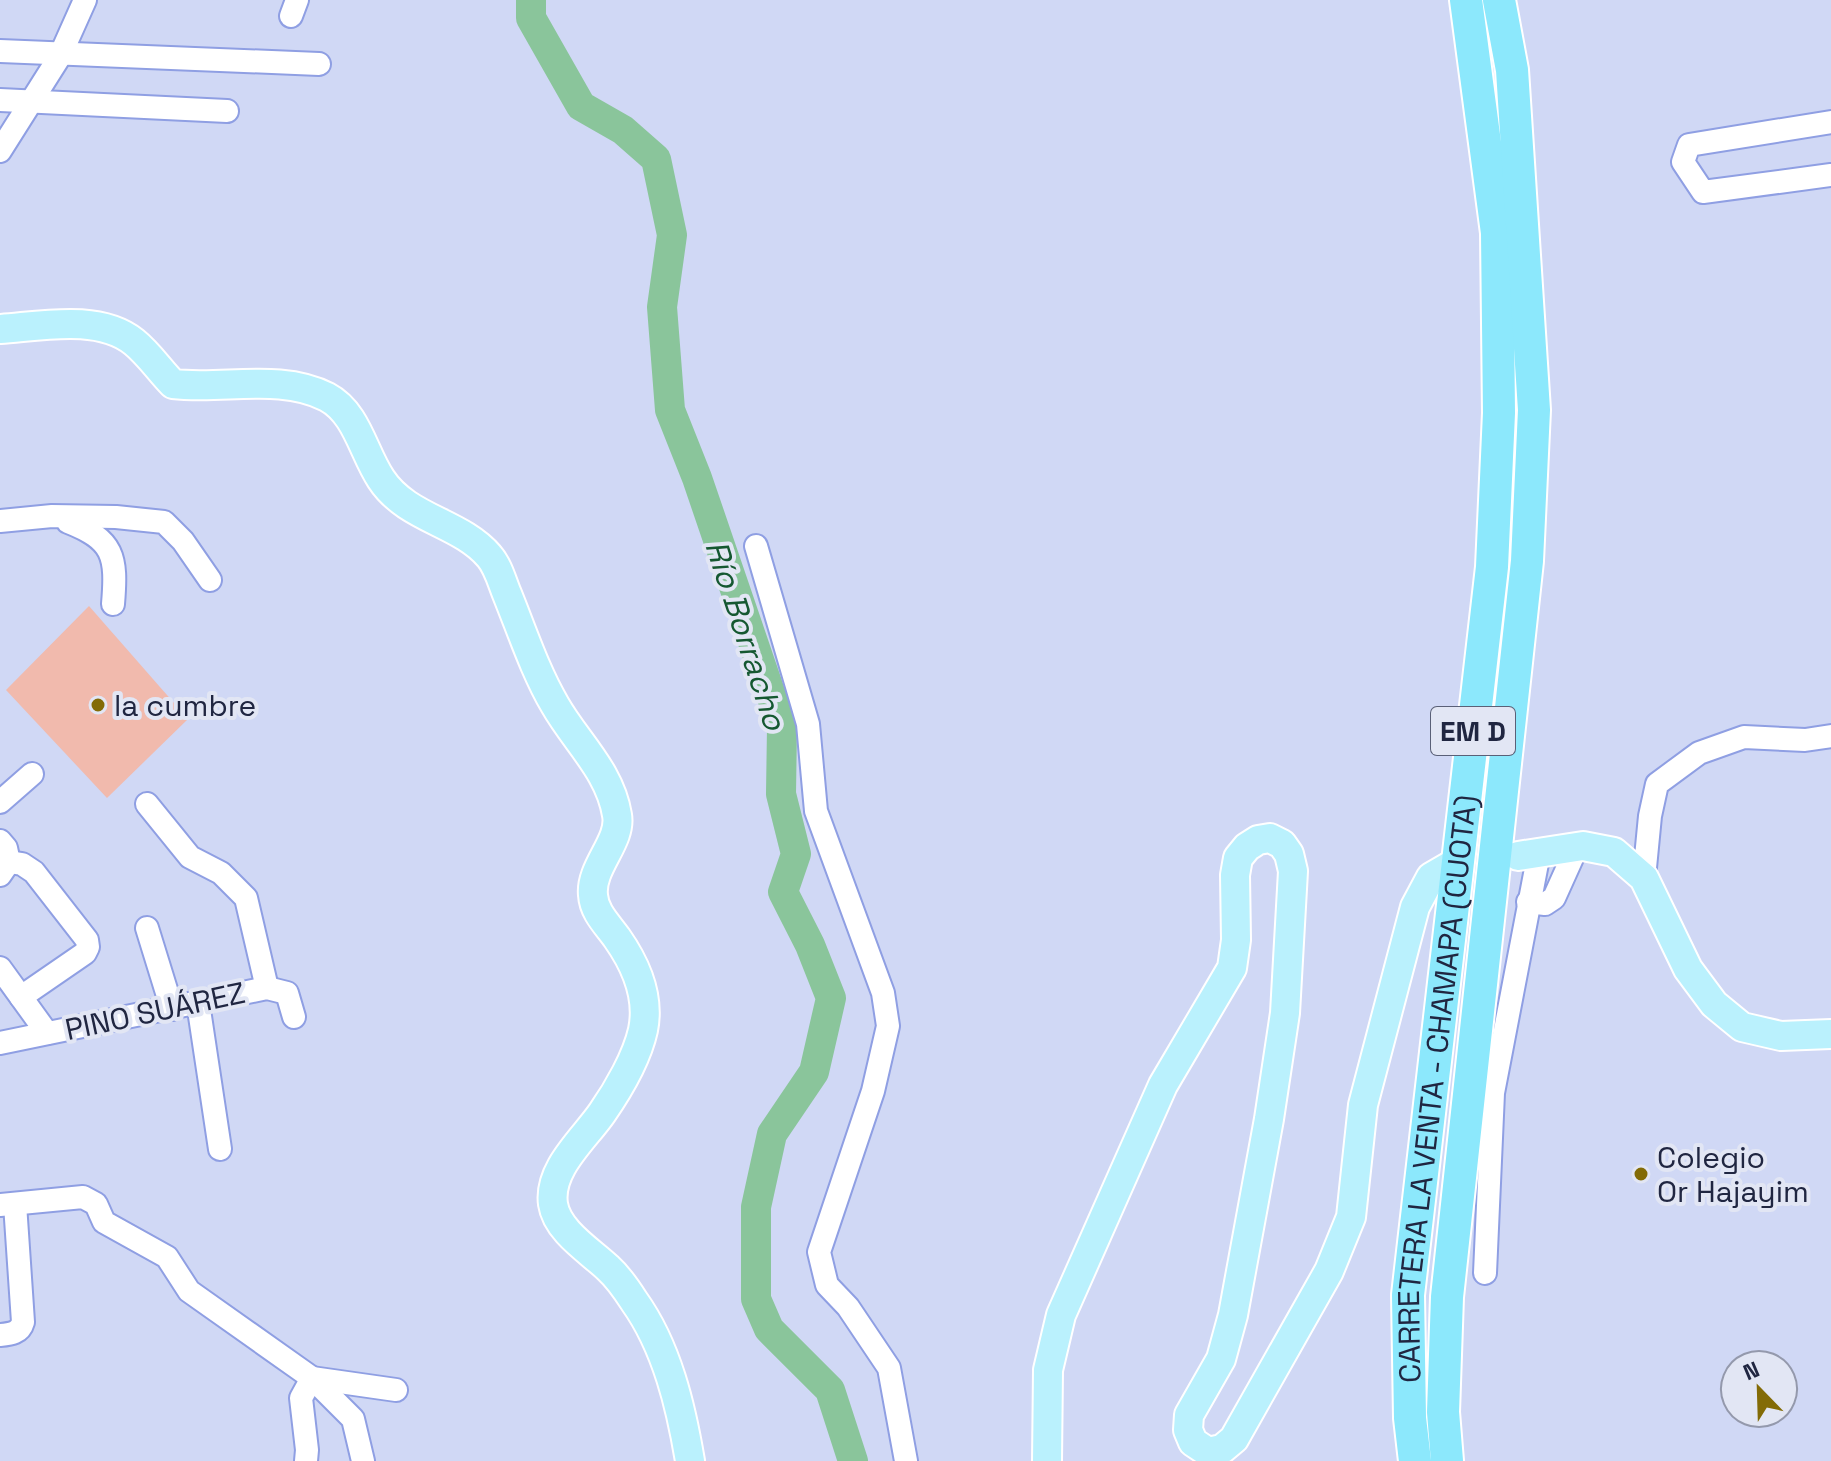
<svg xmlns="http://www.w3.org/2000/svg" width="1831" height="1461" font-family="'Space Grotesk',sans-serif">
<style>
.green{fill:#f1baad}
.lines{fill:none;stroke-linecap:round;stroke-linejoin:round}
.river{stroke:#8ac59b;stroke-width:30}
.minor-casing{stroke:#8f9fe3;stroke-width:26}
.major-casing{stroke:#fff;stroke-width:32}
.highway-casing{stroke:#fff;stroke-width:36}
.minor{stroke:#fff;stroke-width:22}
.major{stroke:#baf1fd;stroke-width:28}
.highway{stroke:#8ce8fc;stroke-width:32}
.poi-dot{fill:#836b06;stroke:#e2e6f4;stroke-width:3}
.labels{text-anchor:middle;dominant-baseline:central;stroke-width:8;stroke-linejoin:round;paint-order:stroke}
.shield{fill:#e2e6f4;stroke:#5a6077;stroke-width:2}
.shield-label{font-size:28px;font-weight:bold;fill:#202641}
.poi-label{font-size:30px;fill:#202641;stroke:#e2e6f4;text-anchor:start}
.street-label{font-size:30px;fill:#202641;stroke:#e2e6f4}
.water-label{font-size:32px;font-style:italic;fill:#155831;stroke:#e2e6f4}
</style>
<rect width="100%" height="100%" fill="#d0d8f5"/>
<!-- green -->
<path class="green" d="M89,606L188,719L107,798L6,690Z"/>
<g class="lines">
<!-- river -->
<path class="river" d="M531,0V18L581,106L623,130L656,159L672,235L662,307L670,410L697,478L782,727L781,794L796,854L783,892L810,945L831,998L814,1072L772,1134L756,1207V1299L769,1329L830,1390L853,1461"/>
<!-- minor casing -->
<g class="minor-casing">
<g id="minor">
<path d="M291,16L297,0"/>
<path d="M0,51L319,64"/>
<path d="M0,100L227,111"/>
<path d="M1831,122L1689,145L1683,162L1703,192L1831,175"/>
<path d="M0,151L60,56L85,0"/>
<path d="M0,521L52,516L116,517L164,522L183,541L210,580"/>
<path d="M68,522C114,540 117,556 113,604"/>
<path d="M756,546L808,724L816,811L883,993L888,1026L873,1091L819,1252L827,1285L848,1307L889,1368L906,1461"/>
<path d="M0,802L32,774"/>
<path d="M147,804L190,857L221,873L246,898L267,988"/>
<path d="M0,841L6,848L9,862L0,875"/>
<path d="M9,862L22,864L34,872L87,940L88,947L85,953L21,997"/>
<path d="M1644,878L1650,816L1657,784L1699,753L1744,737L1805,740L1831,736"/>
<path d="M1528,902L1545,904L1554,898L1577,847"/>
<path d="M147,928L172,1009"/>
<path d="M0,968L47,1033"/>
<path d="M198,1003L220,1149"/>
<path d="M0,1043L267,988L287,993L294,1017"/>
<path d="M0,1205L83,1197L96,1204L104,1222L167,1257L189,1291L312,1378L353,1419L363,1461"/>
<path d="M1485,1273L1493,1093L1539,853"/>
<path d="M0,1335C11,1334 20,1333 23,1322L15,1204"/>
<path d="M306,1461L307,1450L301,1398L312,1378L396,1390"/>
</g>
</g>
<!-- major casing -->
<g class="major-casing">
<g id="major">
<path d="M0,329C42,326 99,314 134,342C149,354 160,371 173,384C223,390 281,373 327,397C357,413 363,452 381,479C407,519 460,522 489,556C498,566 502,582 507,594C522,631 535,671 555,705C576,742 610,771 617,815C622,841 590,867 593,895C594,912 607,924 617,938C636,965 650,996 643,1030C637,1057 618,1090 602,1113C584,1139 548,1169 553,1204C557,1231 590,1251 608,1268C618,1277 627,1290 634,1301C667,1347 681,1407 690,1461"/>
<path d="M1518,856L1583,846L1614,852L1644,878L1688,969L1714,1004L1742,1027L1781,1036L1831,1034"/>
<path d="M1047,1461L1048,1370L1061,1315L1163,1085L1232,968L1236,940L1235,875L1238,858L1247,847L1258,840L1270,838L1282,844L1289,854L1293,871L1285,1013L1269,1119L1233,1315L1221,1359L1189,1415L1188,1430L1193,1442L1208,1452L1222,1449L1234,1439L1329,1271L1351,1217L1363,1105L1415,907L1431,877L1450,866"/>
</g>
</g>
<!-- highway casing -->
<g class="highway-casing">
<g id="highway">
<path id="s1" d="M1415,1461L1410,1418L1408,1295L1492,567L1499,413L1497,233L1466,0"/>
<path d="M1447,1461L1443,1412L1447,1297L1527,561L1534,410L1512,70L1499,0"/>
</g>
</g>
<!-- minor -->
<use href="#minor" class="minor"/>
<!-- major -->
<use href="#major" class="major"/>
<!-- highway -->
<use href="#highway" class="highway"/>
</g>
<!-- markers -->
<g class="poi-dot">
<circle cx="98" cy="705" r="8"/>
<circle cx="1641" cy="1174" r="8"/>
</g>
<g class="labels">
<!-- shield labels -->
<rect class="shield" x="1431" y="707" width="84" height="48" rx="6"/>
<g class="shield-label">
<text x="1473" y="731">EM D</text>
</g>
<!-- poi labels -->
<g class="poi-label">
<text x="114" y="705">la cumbre</text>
<text x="1657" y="1157">Colegio<tspan x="1657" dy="34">Or Hajayim</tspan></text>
</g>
<!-- street labels -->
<g class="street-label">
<text transform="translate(155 1011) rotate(-12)">PINO SUÁREZ</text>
<text stroke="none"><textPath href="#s1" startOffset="374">CARRETERA LA VENTA - CHAMAPA (CUOTA)</textPath></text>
</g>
<!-- water labels -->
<g class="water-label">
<text transform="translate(746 635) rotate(72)">Río Borracho</text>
</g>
</g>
<!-- north arrow -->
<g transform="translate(1759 1389) rotate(337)"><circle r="38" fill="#e2e6f4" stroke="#9499ac" stroke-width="2"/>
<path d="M0-6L14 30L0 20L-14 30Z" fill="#836b06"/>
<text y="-12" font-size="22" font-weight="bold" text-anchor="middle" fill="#202641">N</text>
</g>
</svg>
